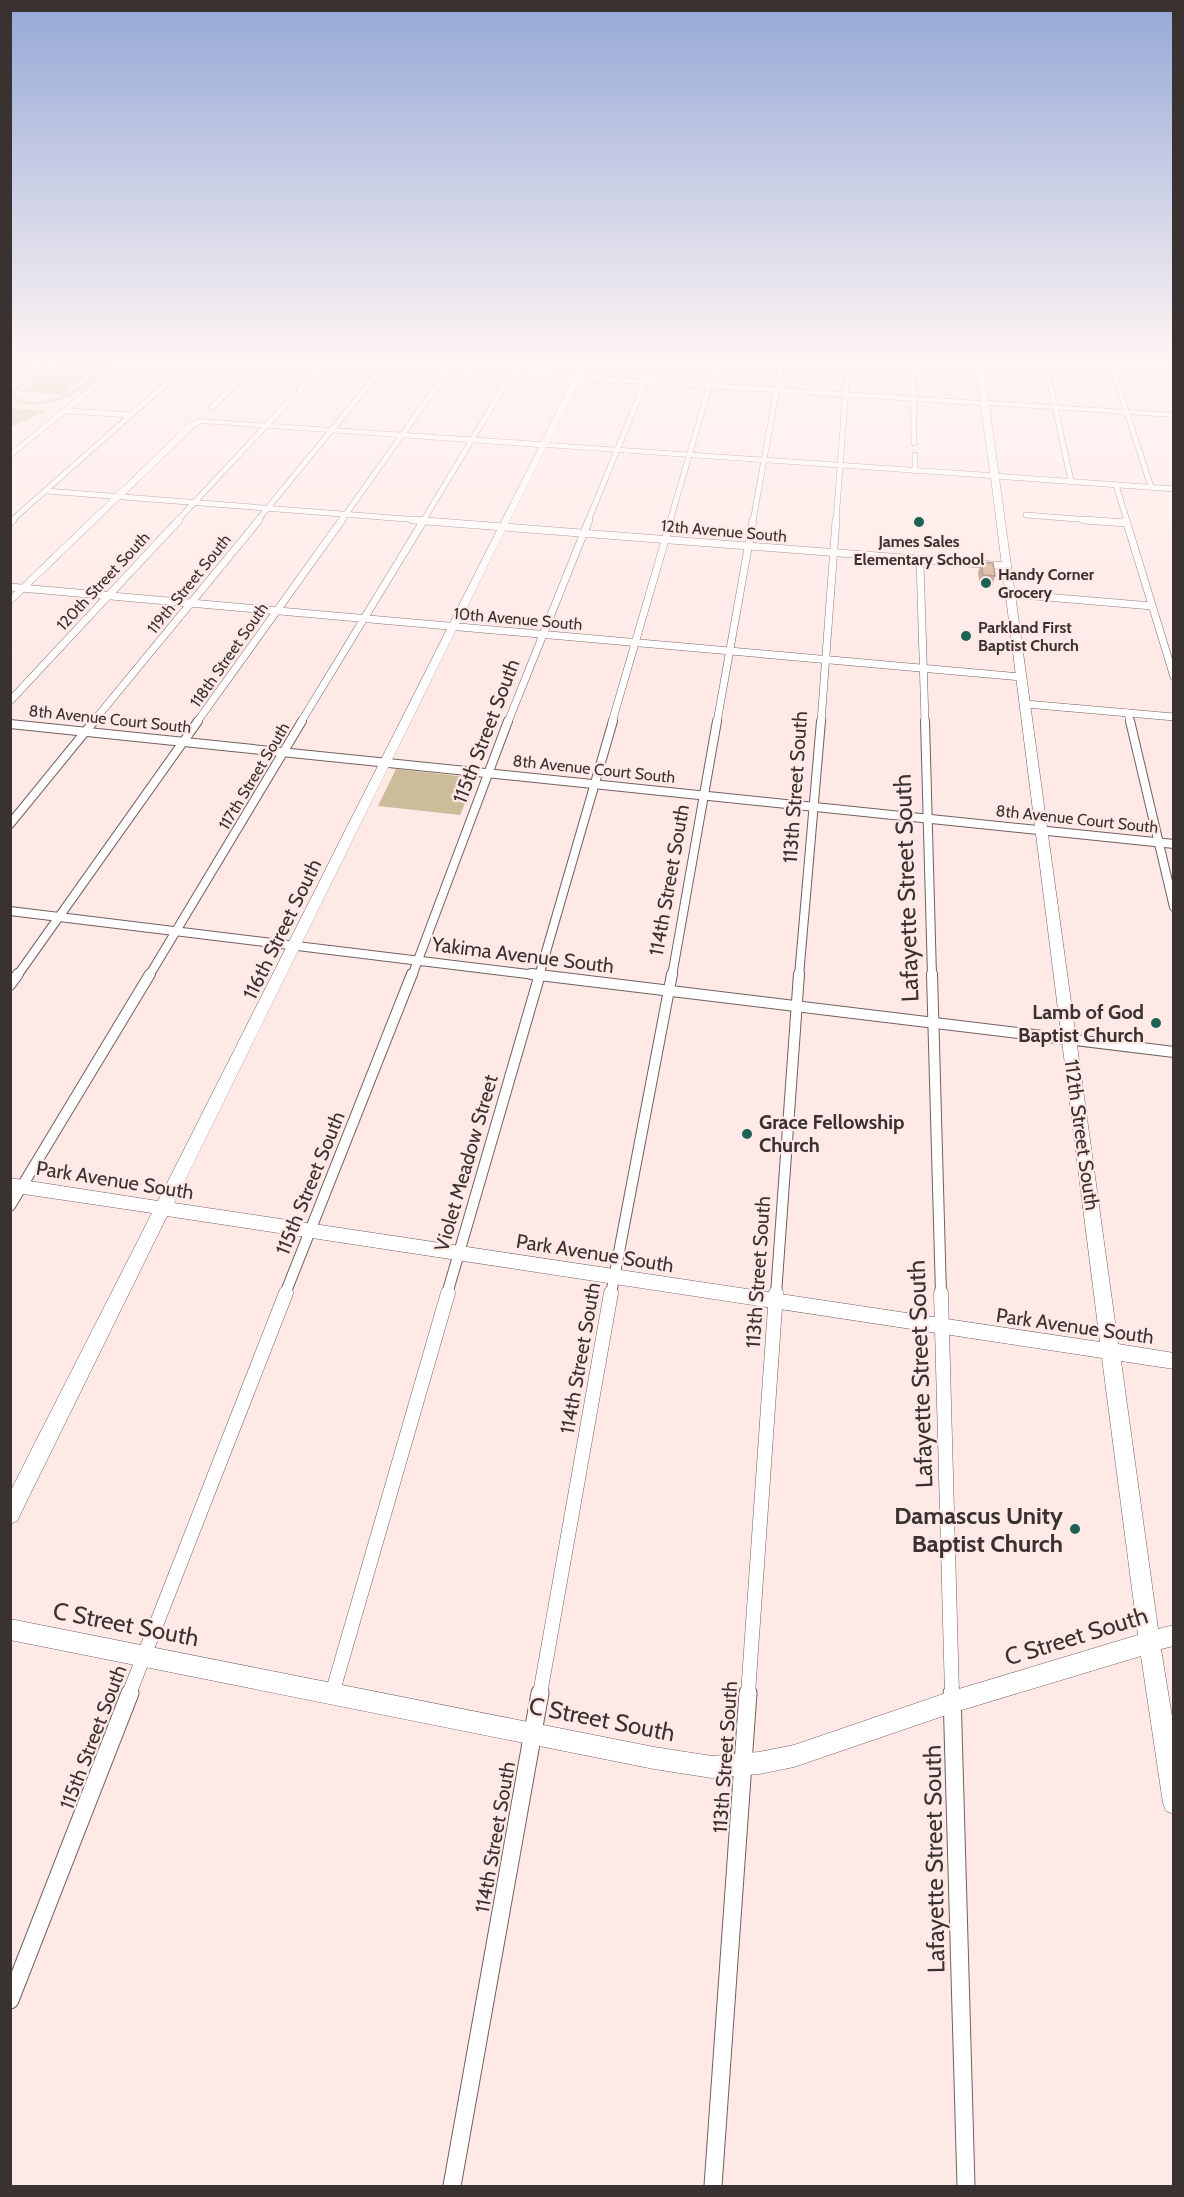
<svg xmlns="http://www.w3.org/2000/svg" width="1184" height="2197" font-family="Cabin,sans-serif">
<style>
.green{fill:#cdbc99}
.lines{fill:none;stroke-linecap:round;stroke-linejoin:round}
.street-far5-casing{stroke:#73605f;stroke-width:6}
.street-far4-casing{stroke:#73605f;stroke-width:8}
.street-far3-casing{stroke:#73605f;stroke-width:10}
.street-far2-casing{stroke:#73605f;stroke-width:12}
.street-far1-casing{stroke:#73605f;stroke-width:15}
.street-casing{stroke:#73605f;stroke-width:19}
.secondary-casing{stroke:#73605f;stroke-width:1}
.street-far5{stroke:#fff;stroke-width:5}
.street-far4{stroke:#fff;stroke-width:7}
.street-far3{stroke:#fff;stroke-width:8}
.street-far2{stroke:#fff;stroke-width:10}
.street-far1{stroke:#fff;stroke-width:14}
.street{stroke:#fff;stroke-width:17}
.secondary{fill:#fff;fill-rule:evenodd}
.wall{fill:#b89279}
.building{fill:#d6aa8d;stroke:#967763;stroke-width:1.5}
.poi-dot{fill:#1d6355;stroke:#ffe9e7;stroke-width:2}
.labels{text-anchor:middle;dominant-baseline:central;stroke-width:4.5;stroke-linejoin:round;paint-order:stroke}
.far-street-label{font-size:16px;fill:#3a3131;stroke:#ffe9e7}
.far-poi-label{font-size:16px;font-weight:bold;fill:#3a3131;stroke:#ffe9e7;text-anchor:start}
.street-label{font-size:20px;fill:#3a3131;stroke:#ffe9e7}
.poi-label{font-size:20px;font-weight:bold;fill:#3a3131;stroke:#ffe9e7;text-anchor:end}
.near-street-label{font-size:24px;fill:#3a3131;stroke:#ffe9e7}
.near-poi-label{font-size:24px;font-weight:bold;fill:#3a3131;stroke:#ffe9e7;text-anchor:end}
</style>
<rect width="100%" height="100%" fill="#ffe9e7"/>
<!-- green -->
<g class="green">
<path d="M11,360H41L13,381H11Z"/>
<path d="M50,360H57L16,391L15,395L17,398C49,412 89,384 109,360H116C93,389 47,416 11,400V390Z"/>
<path d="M61,360L105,361L62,395L19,392Z"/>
<path d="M11,408L45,411L11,427Z"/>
<path d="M396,769L476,778L460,815L378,806Z"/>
</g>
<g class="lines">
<!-- street-far5 casing -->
<g class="street-far5-casing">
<g id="street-far5">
<path d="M913,360L914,443"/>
<path d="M1045,360L1071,481"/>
<path d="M1110,360L1151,487"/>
<path d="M653,363L654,360"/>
<path d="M299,390L325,360"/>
<path d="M211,408L260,360"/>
<path d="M65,411L130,415"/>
<path d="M10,455L127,360"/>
<path d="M915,455V471"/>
<path d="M995,476L1174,489"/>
<path d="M1116,485L1127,521"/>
<path d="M46,491L432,521"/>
<path d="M1026,515L1103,521"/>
<path d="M11,521L193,360"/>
<path d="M177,521L289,401"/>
<path d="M257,521L389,360"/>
<path d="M341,521L449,369"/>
<path d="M423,521L520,360"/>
<path d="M588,521L645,382"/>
<path d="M670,521L717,360"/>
<path d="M753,521L782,360"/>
<path d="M836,521L848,360"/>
</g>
</g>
<!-- street-far4 casing -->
<g class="street-far4-casing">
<g id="street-far4">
<path d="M413,520L1006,566"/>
<path d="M1084,520L1126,523"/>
<path d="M1126,520L1174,677"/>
<path d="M10,522L13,520"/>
<path d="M920,560L925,722"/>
<path d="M10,587L1022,677"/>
<path d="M1010,594L1152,606"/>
<path d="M10,701L179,520"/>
<path d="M1026,704L1174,717"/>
<path d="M1128,713L1130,722"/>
<path d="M93,722L259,520"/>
<path d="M197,722L342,520"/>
<path d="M301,722L424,520"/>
<path d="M508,722L589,520"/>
<path d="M612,722L671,520"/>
<path d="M717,722L753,520"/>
<path d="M821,722L836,520"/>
</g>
</g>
<!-- street-far3 casing -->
<g class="street-far3-casing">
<g id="street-far3">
<path d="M925,721L932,976"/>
<path d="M1130,721L1174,907"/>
<path d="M10,724L1174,844"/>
<path d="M10,824L94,721"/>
<path d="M10,911L544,976"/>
<path d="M17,976L198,721"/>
<path d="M149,976L302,721"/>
<path d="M412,976L508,721"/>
<path d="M539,976L613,721"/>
<path d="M672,976L717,721"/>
<path d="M799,976L821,721"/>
</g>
</g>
<!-- street-far2 casing -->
<g class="street-far2-casing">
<g id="street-far2">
<path d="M531,974L1174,1052"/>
<path d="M932,974L941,1294"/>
<path d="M10,985L18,974"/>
<path d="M10,1206L150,974"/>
<path d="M285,1294L412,974"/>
<path d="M447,1294L540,974"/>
<path d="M611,1294L672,974"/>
<path d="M776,1294L799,974"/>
</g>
</g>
<!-- street-far1 casing -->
<g class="street-far1-casing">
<g id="street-far1">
<path d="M941,1293L952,1694"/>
<path d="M129,1694L286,1293"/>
<path d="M332,1694L448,1293"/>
<path d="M540,1694L611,1293"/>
<path d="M748,1694L776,1293"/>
</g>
</g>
<!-- street casing -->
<g class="street-casing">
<g id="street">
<path d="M952,1693L966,2186"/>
<path d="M10,2000L130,1693"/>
<path d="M452,2186L540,1693"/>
<path d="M713,2186L748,1693"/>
</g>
</g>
<!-- secondary casing -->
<g class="secondary-casing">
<path id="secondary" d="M302,360H342L575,375L582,360H589L582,375L981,401L976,360H982L988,401L1174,413V417L989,405L1118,1344L1174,1353V1369L1121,1361L1158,1629L1174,1625V1646L1161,1649L1174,1729V1814L1166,1811L1163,1803L1141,1656L952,1713L794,1767L759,1774L712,1778L654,1769L10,1640V1619L654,1747L712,1756L759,1752L794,1745L952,1691L1138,1635L1102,1358L167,1216L17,1521L10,1524V1492L152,1213L10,1192V1178L158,1201L539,447L202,423L194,428L10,605V596L188,424L198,419L541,442L573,379ZM580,380L981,405L990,473L549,443ZM546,447L991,478L1100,1342L174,1203Z"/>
</g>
<!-- street-far5 -->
<use href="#street-far5" class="street-far5"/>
<!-- street-far4 -->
<use href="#street-far4" class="street-far4"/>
<!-- street-far3 -->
<use href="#street-far3" class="street-far3"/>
<!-- street-far2 -->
<use href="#street-far2" class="street-far2"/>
<!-- street-far1 -->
<use href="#street-far1" class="street-far1"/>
<!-- street -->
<use href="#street" class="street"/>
<!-- secondary -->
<use href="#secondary" class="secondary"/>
</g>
<!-- wall -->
<path class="wall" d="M981,562L995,576L992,587L980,586L978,573Z"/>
<!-- building -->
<path class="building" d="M981,562L993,563L995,576L983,575Z"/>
<!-- sky -->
<linearGradient id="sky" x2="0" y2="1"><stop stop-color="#94a8d6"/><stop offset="0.54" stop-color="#fff5f4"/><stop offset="1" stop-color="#fff5f4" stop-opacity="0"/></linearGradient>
<rect width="1184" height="668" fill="url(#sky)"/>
<!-- markers -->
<g class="poi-dot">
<circle cx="919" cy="522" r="6"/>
<circle cx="986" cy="583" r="6"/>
<circle cx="966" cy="636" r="6"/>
<circle cx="1156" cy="1023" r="6"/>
<circle cx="747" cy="1134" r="6"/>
<circle cx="1075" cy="1529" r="6"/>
</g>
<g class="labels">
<!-- far-street labels -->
<g class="far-street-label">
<text transform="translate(724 531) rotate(5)">12th Avenue South</text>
<text transform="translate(103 581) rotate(-47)">120th Street South</text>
<text transform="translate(189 584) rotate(-51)">119th Street South</text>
<text transform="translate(518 619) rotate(5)">10th Avenue South</text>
<text transform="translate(229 655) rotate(-55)">118th Street South</text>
<text transform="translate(110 719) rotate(6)">8th Avenue Court South</text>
<text transform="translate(594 769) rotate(6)">8th Avenue Court South</text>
<text transform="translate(254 776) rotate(-59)">117th Street South</text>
<text transform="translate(1077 819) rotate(6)">8th Avenue Court South</text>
</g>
<!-- far-poi labels -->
<g class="far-poi-label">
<text x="919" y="541" text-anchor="middle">James Sales<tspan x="919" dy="18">Elementary School</tspan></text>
<text x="998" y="574">Handy Corner<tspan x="998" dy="18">Grocery</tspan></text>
<text x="978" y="627">Parkland First<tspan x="978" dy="18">Baptist Church</tspan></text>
</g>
<!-- street labels -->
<g class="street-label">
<text transform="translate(486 731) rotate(-69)">115th Street South</text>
<text transform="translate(795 787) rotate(-86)">113th Street South</text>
<text transform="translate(669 880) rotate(-80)">114th Street South</text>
<text transform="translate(282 929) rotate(-64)">116th Street South</text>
<text transform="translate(523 955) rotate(7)">Yakima Avenue South</text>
<text transform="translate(1082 1135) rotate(82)">112th Street South</text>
<text transform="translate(466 1163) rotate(-74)">Violet Meadow Street</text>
<text transform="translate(115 1180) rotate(9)">Park Avenue South</text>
<text transform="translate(310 1183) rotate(-68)">115th Street South</text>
<text transform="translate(595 1253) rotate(9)">Park Avenue South</text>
<text transform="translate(758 1272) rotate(-86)">113th Street South</text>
<text transform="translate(1075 1326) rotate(8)">Park Avenue South</text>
<text transform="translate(580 1358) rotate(-80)">114th Street South</text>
<text transform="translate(93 1737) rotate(-69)">115th Street South</text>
<text transform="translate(725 1757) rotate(-86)">113th Street South</text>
<text transform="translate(495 1837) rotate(-80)">114th Street South</text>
</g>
<!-- poi labels -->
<g class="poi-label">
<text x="1144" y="1012">Lamb of God<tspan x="1144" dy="23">Baptist Church</tspan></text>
<text x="759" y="1122" text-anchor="start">Grace Fellowship<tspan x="759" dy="23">Church</tspan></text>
</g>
<!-- near-street labels -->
<g class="near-street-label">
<text transform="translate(906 888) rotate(-92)">Lafayette Street South</text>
<text transform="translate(920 1374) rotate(-92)">Lafayette Street South</text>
<text transform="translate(126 1624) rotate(11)">C Street South</text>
<text transform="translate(1076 1636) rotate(-17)">C Street South</text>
<text transform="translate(602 1719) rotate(11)">C Street South</text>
<text transform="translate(934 1859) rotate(-91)">Lafayette Street South</text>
</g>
<!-- near-poi labels -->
<g class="near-poi-label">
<text x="1063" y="1515">Damascus Unity<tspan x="1063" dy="28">Baptist Church</tspan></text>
</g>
</g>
<!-- border -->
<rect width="1184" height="2197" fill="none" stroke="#3a3131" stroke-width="24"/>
</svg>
